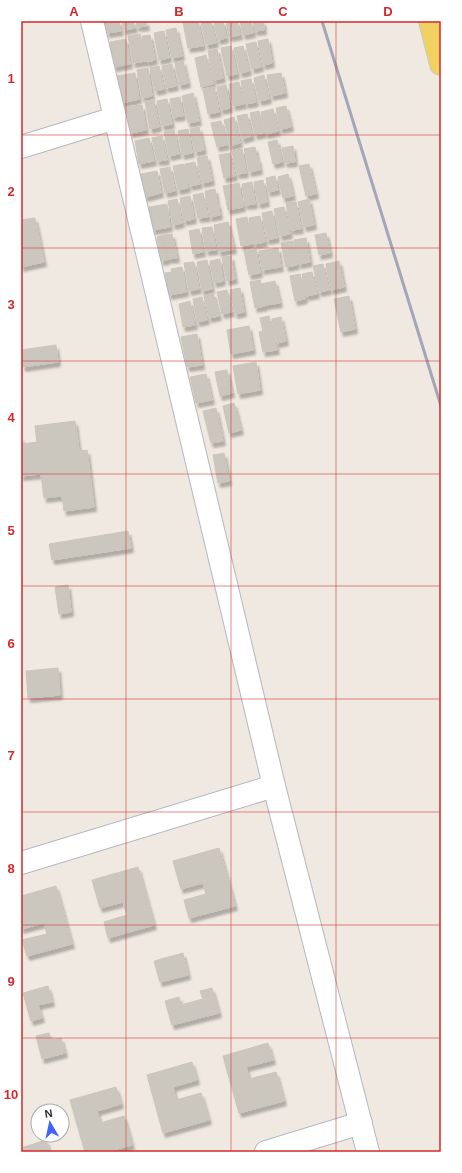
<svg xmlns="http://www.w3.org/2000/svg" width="462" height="1173" font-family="Helvetica,sans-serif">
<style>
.building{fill:#cbc7bf;stroke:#cbc5ba;filter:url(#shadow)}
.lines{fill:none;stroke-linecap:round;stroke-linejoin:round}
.minor-casing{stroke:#b4b7c1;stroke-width:24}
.major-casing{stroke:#c9c9c9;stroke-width:24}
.minor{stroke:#fff;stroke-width:22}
.major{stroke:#f2d163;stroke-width:22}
.rail{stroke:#a3a6b8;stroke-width:3}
.grid{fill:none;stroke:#d62828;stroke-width:1;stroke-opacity:0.55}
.neatline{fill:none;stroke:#d62828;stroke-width:1.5}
.grid-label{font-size:13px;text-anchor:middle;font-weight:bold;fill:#d62828}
</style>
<defs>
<filter id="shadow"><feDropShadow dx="2.5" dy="4.5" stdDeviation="1" flood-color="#0004"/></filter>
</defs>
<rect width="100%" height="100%" fill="#efe9e1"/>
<!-- building -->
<g class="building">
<path d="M104,21H119L121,31L107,33Z"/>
<path d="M122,21H133L135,28L124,30Z"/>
<path d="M136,21H146L147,26L137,27Z"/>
<path d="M198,21L203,46L188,48L183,22Z"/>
<path d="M201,21H211L216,43L206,45Z"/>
<path d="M214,21H223L226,38L218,40Z"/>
<path d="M226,21H237L240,35L229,37Z"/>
<path d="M240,21H251L253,33L243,35Z"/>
<path d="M253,21H263L264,30L255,31Z"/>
<path d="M176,28L182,56L172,58L166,30Z"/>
<path d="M164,31L169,58L159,60L154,33Z"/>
<path d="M140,34L146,61L133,63L128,36Z"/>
<path d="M150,35L155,60L147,62L142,36Z"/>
<path d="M126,39L130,64L114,67L110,42Z"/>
<path d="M268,39L272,63L263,65L258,41Z"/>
<path d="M256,42L261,67L252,69L246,44Z"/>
<path d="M231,46L237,74L227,76L221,48Z"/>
<path d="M243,46L249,71L240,73L234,48Z"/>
<path d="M217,49L223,78L214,80L208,51Z"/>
<path d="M206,55L213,84L201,87L195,58Z"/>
<path d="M183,61L188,83L179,85L175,63Z"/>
<path d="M172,64L176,86L166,88L162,66Z"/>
<path d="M159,66L164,89L155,91L150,68Z"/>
<path d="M148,68L152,96L142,98L137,70Z"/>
<path d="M135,73L139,99L122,103L117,76Z"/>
<path d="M281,73L285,93L271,96L267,75Z"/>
<path d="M264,75L269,99L259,101L254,78Z"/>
<path d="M251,79L256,102L246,104L241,81Z"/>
<path d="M239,82L244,104L233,106L229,84Z"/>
<path d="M226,85L230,108L221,110L217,87Z"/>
<path d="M214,87L219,112L208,114L203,89Z"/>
<path d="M193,93L199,121L188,123L182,96Z"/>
<path d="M180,97L183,116L173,117L170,99Z"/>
<path d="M167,99L172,124L162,126L157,101Z"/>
<path d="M154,100L159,127L150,129L145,101Z"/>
<path d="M142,105L146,130L130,133L126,107Z"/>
<path d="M286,106L291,127L280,129L276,108Z"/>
<path d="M273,109L278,131L266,134L261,112Z"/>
<path d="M259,111L264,133L255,135L250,113Z"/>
<path d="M247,114L252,136L242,139L237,116Z"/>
<path d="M234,117L240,143L230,146L224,120Z"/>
<path d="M221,121L227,145L217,147L211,123Z"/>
<path d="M199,127L204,150L195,152L190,129Z"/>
<path d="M188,129L192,153L182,155L178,131Z"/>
<path d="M174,130L179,154L169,156L164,132Z"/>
<path d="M162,136L167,160L157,161L152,138Z"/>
<path d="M149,138L154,161L139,164L135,141Z"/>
<path d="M277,140L282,162L273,164L268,142Z"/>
<path d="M293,146L295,162L285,163L282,148Z"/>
<path d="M255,147L257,158L247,160L244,149Z"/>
<path d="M242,149L246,173L237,174L232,151Z"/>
<path d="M230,153L235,176L224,178L219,155Z"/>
<path d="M207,156L212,181L202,183L197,158Z"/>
<path d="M258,158L260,170L249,172L247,161Z"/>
<path d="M195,162L200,184L190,186L185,164Z"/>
<path d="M184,164L188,188L178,190L173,166Z"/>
<path d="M309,164L316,194L306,196L299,166Z"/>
<path d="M170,167L175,191L165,193L160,169Z"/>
<path d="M157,171L161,193L145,197L141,174Z"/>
<path d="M288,174L293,196L283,198L278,177Z"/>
<path d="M275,176L278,190L268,192L266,178Z"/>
<path d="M263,180L267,202L258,204L254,182Z"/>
<path d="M252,182L255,204L245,205L242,184Z"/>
<path d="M239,183L241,197L226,200L223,186Z"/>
<path d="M215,189L217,202L207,204L205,191Z"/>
<path d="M203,193L208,217L198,218L193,195Z"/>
<path d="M190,196L194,219L184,221L180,198Z"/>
<path d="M242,198L243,207L228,210L226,201Z"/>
<path d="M177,199L182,223L173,225L168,201Z"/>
<path d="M309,199L314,225L304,227L298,202Z"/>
<path d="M296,202L301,229L291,230L286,203Z"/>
<path d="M218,203L220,215L210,217L208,204Z"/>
<path d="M167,204L170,227L153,230L149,207Z"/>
<path d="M284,207L290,234L280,236L274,209Z"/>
<path d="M272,211L277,238L267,240L262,213Z"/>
<path d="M260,216L265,242L254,244L249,218Z"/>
<path d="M247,217L252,244L241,246L236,219Z"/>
<path d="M35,218L44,262L21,267V220Z"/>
<path d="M228,222L234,249L219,252L214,225Z"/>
<path d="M212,227L216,250L206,251L202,228Z"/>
<path d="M199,229L203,252L193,254L189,231Z"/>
<path d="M326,233L330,253L319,255L315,235Z"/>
<path d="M172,234L177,258L168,259L163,235Z"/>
<path d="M163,235L167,260L161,261L157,237Z"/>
<path d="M306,238L310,262L299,264L294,240Z"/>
<path d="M293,241L297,265L286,267L281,243Z"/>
<path d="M256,248L260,273L249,275L244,251Z"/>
<path d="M278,248L281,267L262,270L259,251Z"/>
<path d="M231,256L235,279L227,281L222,257Z"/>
<path d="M220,259L223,281L214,283L210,261Z"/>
<path d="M207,260L212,289L202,291L197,262Z"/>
<path d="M339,261L344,287L331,290L326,264Z"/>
<path d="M194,262L199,289L189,291L184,263Z"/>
<path d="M323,264L329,290L319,292L313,266Z"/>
<path d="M182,267L186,292L169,295L165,273L172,272L171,269Z"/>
<path d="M312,272L317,294L306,296L302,274Z"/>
<path d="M300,274L305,299L295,301L290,276Z"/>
<path d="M260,280L265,306L255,308L250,282Z"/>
<path d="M275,281L280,303L265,305L261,284Z"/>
<path d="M240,288L244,312L235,314L230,290Z"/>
<path d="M227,290L232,312L222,314L217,292Z"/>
<path d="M213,293L219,316L209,318L204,296Z"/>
<path d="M349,296L355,329L341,332L334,299Z"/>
<path d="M202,297L207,320L197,322L193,299Z"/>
<path d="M190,301L195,325L183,327L179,304Z"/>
<path d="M269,316L277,350L263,352L259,332L263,331L260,318Z"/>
<path d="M281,317L286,341L277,343L272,319Z"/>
<path d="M249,326L253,350L231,354L227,330Z"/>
<path d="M197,334L202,365L187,367L181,337Z"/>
<path d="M56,345L58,362L23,367L21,350Z"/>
<path d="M256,362L260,390L238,394L233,366Z"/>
<path d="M227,370L232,393L220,396L215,372Z"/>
<path d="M206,374L212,400L196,403L190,377Z"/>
<path d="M234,403L241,430L229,433L223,406Z"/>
<path d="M216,408L223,441L211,443L203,411Z"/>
<path d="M75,421L79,451L87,450L94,507L64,511L62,496L44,498L41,474L21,476V436L22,444L37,442L35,426Z"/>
<path d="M224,453L229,481L218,483L213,455Z"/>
<path d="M128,531L131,548L52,560L49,544Z"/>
<path d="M68,585L71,612L59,614L55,587Z"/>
<path d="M58,668L60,695L28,698L26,671Z"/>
<path d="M219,848L235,906L189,918L184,900L206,894L203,883L181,889L173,861Z"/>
<path d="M138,867L154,925L108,938L104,922L127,915L123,902L100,908L92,880Z"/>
<path d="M56,886L72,944L27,956L22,940L47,934L44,923L21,929V896Z"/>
<path d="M183,953L188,975L160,982L154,961Z"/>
<path d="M48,986L52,1002L38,1005L42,1018L31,1021L23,993Z"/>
<path d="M212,988L219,1013L172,1025L165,1001L179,997L181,1005L203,999L200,991Z"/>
<path d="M49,1033L51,1040L61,1038L65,1053L42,1059L36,1036Z"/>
<path d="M268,1043L273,1060L246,1067L249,1079L276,1072L284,1101L239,1113L223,1056Z"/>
<path d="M192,1062L197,1080L173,1087L176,1100L201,1093L209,1120L163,1133L147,1075Z"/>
<path d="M116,1087L121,1104L97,1111L100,1123L124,1116L132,1145L106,1152H85L70,1100Z"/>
<path d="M46,1140L49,1152H21V1148Z"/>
</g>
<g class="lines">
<!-- minor casing -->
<g class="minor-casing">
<g id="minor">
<path d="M92,21L274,786L368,1152"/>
<path d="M21,147L115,118"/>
<path d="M21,863L274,786"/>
<path d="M266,1152L361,1123"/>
</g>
</g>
<!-- major casing -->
<g class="major-casing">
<path id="major" d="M430,21L441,64"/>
</g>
<!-- minor -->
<use href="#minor" class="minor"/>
<!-- major -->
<use href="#major" class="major"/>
<!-- rail -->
<path class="rail" d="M322,21L441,406"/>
</g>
<!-- grid -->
<path class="grid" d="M126,21V1152M231,21V1152M336,21V1152M21,135H441M21,248H441M21,361H441M21,474H441M21,586H441M21,699H441M21,812H441M21,925H441M21,1038H441"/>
<!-- border -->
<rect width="462" height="1173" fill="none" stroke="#ffffff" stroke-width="44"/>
<!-- north arrow -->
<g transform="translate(50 1123) rotate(351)"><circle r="19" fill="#ffffff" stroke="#ababab"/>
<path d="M0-3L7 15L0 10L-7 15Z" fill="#4264fb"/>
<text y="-6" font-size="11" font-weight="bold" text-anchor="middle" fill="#2e2e2e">N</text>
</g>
<rect x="22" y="22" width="418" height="1129" class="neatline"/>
<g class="grid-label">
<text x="74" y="16">A</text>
<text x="179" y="16">B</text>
<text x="283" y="16">C</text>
<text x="388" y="16">D</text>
<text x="11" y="83">1</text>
<text x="11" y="196">2</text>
<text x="11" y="309">3</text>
<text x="11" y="422">4</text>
<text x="11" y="535">5</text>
<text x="11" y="648">6</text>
<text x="11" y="760">7</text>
<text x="11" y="873">8</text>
<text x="11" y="986">9</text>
<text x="11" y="1099">10</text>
</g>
</svg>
